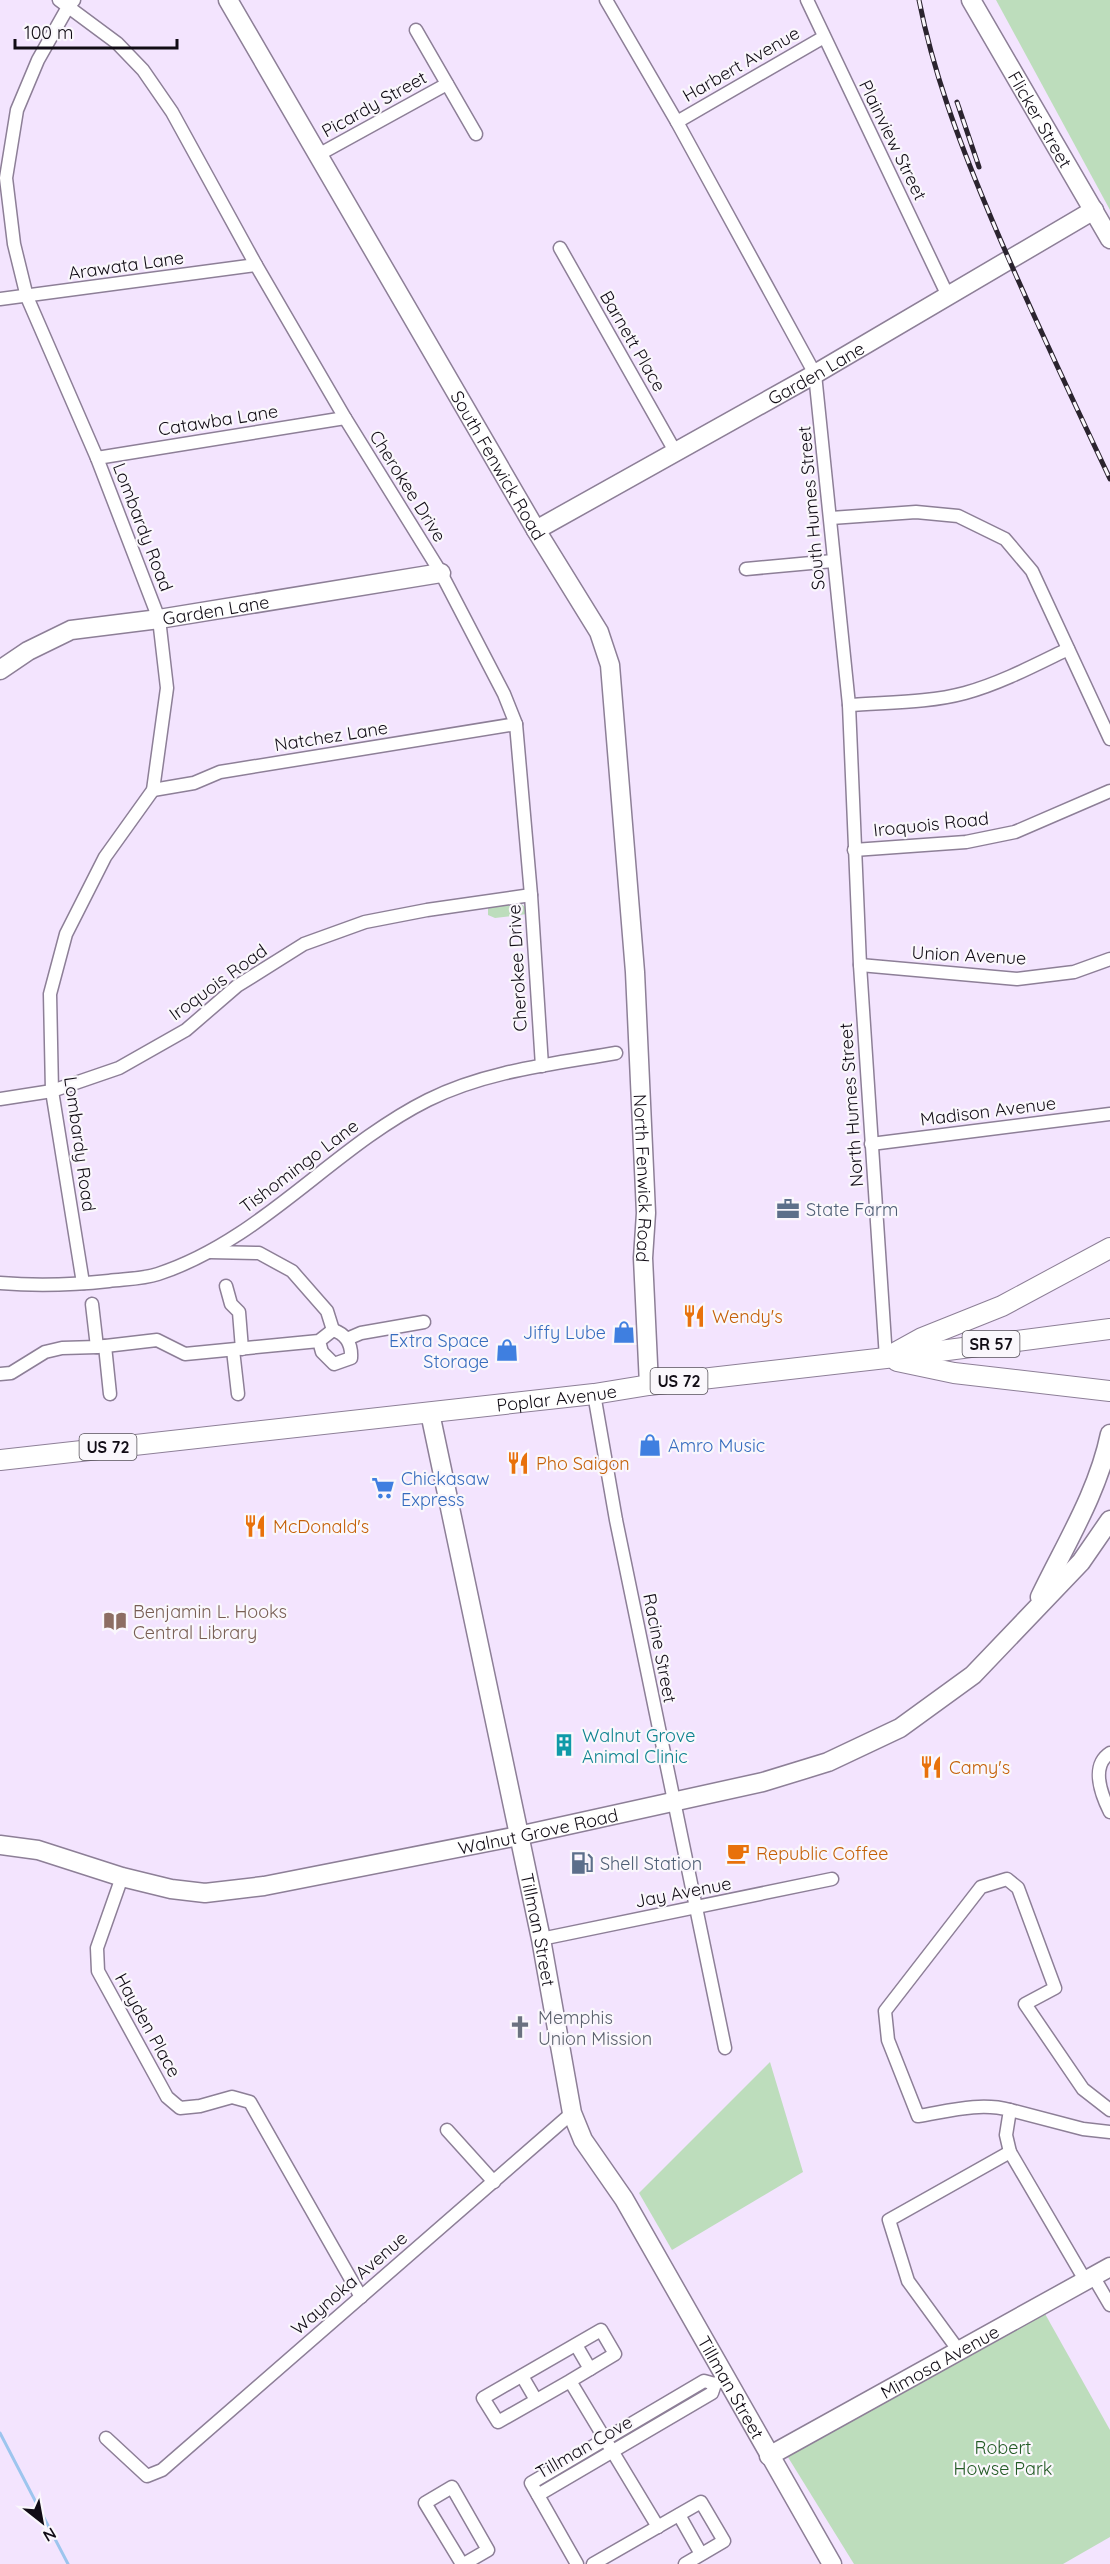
<svg xmlns="http://www.w3.org/2000/svg" width="1110" height="2564" font-family="Quicksand,sans-serif">
<style>
.green{fill:#bdddbc}
.lines{fill:none;stroke-linecap:round;stroke-linejoin:round}
.stream{stroke:#9dc5ee;stroke-width:3}
.street-casing{stroke:#8d7f97;stroke-width:15}
.secondary-casing{stroke:#8d7f97;stroke-width:21}
.primary-casing{stroke:#8d7f97;stroke-width:22}
.street{stroke:#fff;stroke-width:12}
.secondary{stroke:#fff;stroke-width:18}
.primary{stroke:#fff;stroke-width:20}
.rail-casing{stroke:#2b242f;stroke-width:5}
.rail{stroke:#faf7fc;stroke-width:3;stroke-dasharray:9;stroke-linecap:butt}
.labels{text-anchor:middle;dominant-baseline:central;stroke-width:4.5;stroke-linejoin:round;paint-order:stroke}
.shield{fill:#faf7fc;stroke:#57525a;stroke-width:1.5}
.shield-label{font-size:16px;font-weight:bold;fill:#110c15}
.street-label{font-size:18px;fill:#110c15;stroke:#faf7fc}
.service-label{font-size:18px;fill:#4e5e75;stroke:#faf7fc;text-anchor:start}
.food-label{font-size:18px;fill:#c56008;stroke:#faf7fc;text-anchor:start}
.shop-label{font-size:18px;fill:#366cbe;stroke:#faf7fc;text-anchor:end}
.education-label{font-size:18px;fill:#785e54;stroke:#faf7fc;text-anchor:start}
.culture-label{font-size:18px;fill:#0d838f;stroke:#faf7fc;text-anchor:start}
.worship-label{font-size:18px;fill:#5b616d;stroke:#faf7fc;text-anchor:start}
.park-label{font-size:18px;fill:#235b25;stroke:#faf7fc}
</style>
<rect width="100%" height="100%" fill="#f3e4fe"/>
<!-- green -->
<g class="green">
<path d="M996,0H1110V210Z"/>
<path d="M519,902L525,907L527,914L495,918L488,915V907Z"/>
<path d="M770,2062L803,2172L672,2250L639,2193Z"/>
<path d="M1044,2312L1110,2430V2537L1063,2564H854L786,2454Z"/>
</g>
<g class="lines">
<!-- stream -->
<path class="stream" d="M0,2433L68,2564"/>
<!-- street casing -->
<g class="street-casing">
<g id="street">
<path d="M59,0L117,43L143,70L172,112L256,265L345,418L441,573L504,694L516,724L531,895L542,1066"/>
<path d="M74,0L68,7L38,60L17,110L6,178L14,244L27,297L97,458L159,619L167,688L153,790L105,857L66,934L50,994L52,1091L83,1283"/>
<path d="M606,0L677,122L815,374L849,705L860,965L886,1358"/>
<path d="M807,0L948,296"/>
<path d="M416,30L476,134"/>
<path d="M677,122L824,37"/>
<path d="M318,155L447,84"/>
<path d="M560,248L676,453"/>
<path d="M0,299L256,265"/>
<path d="M97,458L345,418"/>
<path d="M831,518L916,512L958,516L1005,539L1032,571L1110,739"/>
<path d="M746,569L833,561"/>
<path d="M849,705C888,702 928,703 965,693C1001,683 1035,665 1068,649"/>
<path d="M153,790L194,783L220,772L516,724"/>
<path d="M854,850L966,842L1015,832L1110,791"/>
<path d="M860,965L1017,979L1074,972L1110,959"/>
<path d="M0,1099L52,1091L119,1068L186,1030L237,986L304,944L365,922L427,910L531,895"/>
<path d="M871,1144L1110,1114"/>
<path d="M210,1252L259,1253L292,1271L327,1311L333,1330"/>
<path d="M0,1283C37,1286 72,1285 109,1281C125,1279 143,1279 158,1274C262,1240 332,1148 428,1100C486,1071 553,1064 616,1053"/>
<path d="M226,1286L231,1304L239,1312L242,1349"/>
<path d="M92,1304L97,1347"/>
<path d="M347,1339L361,1333L424,1322"/>
<path d="M105,1346L110,1394"/>
<path d="M233,1350L238,1394"/>
<path d="M0,1374L11,1373L45,1352L62,1348L97,1347L157,1340L185,1354L319,1341L333,1330C346,1334 352,1344 351,1358L334,1364L322,1352L319,1341"/>
<path d="M594,1394L616,1520L725,2048"/>
<path d="M1110,1753C1090,1766 1102,1796 1110,1812"/>
<path d="M122,1877L97,1948L98,1971L167,2097L180,2108L200,2106L232,2097L250,2102L361,2297"/>
<path d="M541,1939L832,1879"/>
<path d="M1010,2110L1083,2129L1110,2132"/>
<path d="M447,2130L494,2182"/>
<path d="M1093,2276L1110,2305"/>
<path d="M1085,2280L1010,2152L1006,2135L1010,2110C980,2102 949,2111 918,2116L888,2040L885,2011L981,1887L1007,1879L1018,1888L1055,1988L1025,2004L1083,2089L1110,2110"/>
<path d="M576,2345L590,2369"/>
<path d="M959,2351L908,2281L889,2220L1010,2152"/>
<path d="M522,2376L536,2400"/>
<path d="M570,2381L498,2422L483,2398L601,2330L615,2354L570,2381L658,2527"/>
<path d="M106,2438L147,2476L162,2470L572,2113"/>
<path d="M538,2495L712,2393L715,2384L721,2381"/>
<path d="M679,2515L701,2554"/>
<path d="M462,2564L425,2503L452,2487L488,2550L464,2564"/>
<path d="M577,2564L531,2483L704,2381L715,2384"/>
<path d="M593,2564L701,2502L724,2541L685,2564"/>
</g>
</g>
<!-- secondary casing -->
<g class="secondary-casing">
<g id="secondary">
<path id="s1" d="M228,0L536,530L599,632L610,665L635,972L646,1213L643,1258L649,1385"/>
<path id="s2" d="M971,0L1110,239"/>
<path id="s3" d="M536,530L815,374L1094,210"/>
<path id="s4" d="M0,670L28,651L71,630L159,619L441,573"/>
<path id="s5" d="M430,1413L541,1939L572,2113L583,2140L624,2199L832,2564"/>
<path d="M1040,1597C1066,1543 1098,1492 1110,1434"/>
<path id="s6" d="M0,1845L38,1850L122,1877L171,1889L205,1893L264,1886L518,1836L763,1782L828,1762L900,1728L973,1675L1081,1562L1110,1520"/>
<path id="s7" d="M769,2456L1110,2267"/>
</g>
</g>
<!-- primary casing -->
<g class="primary-casing">
<g id="primary">
<path d="M893,1354L922,1338L1002,1306L1110,1248"/>
<path d="M897,1361L954,1373L1110,1391"/>
<path id="s8" d="M0,1460L594,1394L649,1385L886,1358L1110,1329"/>
</g>
</g>
<!-- street -->
<use href="#street" class="street"/>
<!-- secondary -->
<use href="#secondary" class="secondary"/>
<!-- primary -->
<use href="#primary" class="primary"/>
<!-- rail casing -->
<g class="rail-casing">
<g id="rail">
<path d="M919,0C933,72 959,141 987,208C1025,300 1068,389 1110,479"/>
<path d="M957,102L979,167"/>
</g>
</g>
<!-- rail -->
<use href="#rail" class="rail"/>
</g>
<!-- icons -->
<defs>
<g id="office-bare" transform="scale(1.8)"><path d="M-6-3h4V-5.5h4V-3h4V5H-6ZM-1-4.5V-3h2v-1.5ZM-6 0V1H6V0Z" fill="#5c6f8a" stroke="#faf7fc" stroke-width="2.5" paint-order="stroke"/></g>
<g id="restaurant-bare" transform="scale(1.8)"><path d="M-5-6h1v4h1v-4h1v4h1v-4h1v5L-1.5 .5V6h-2V.5L-5-1ZM5-6V6H3V1.5H1.5Q1.5-4 5-6Z" fill="#e8710a" stroke="#faf7fc" stroke-width="2.5" paint-order="stroke"/></g>
<g id="shop-bare" transform="scale(1.8)"><path d="M-5-2.5h2.3a2.7 3.5 0 0 1 5.4 0H5L5.5 6h-11ZM-1.5-2.5h3a1.5 2.3 0 0 0-3 0Z" fill="#3f7fe0" stroke="#faf7fc" stroke-width="2.5" paint-order="stroke"/></g>
<g id="supermarket-bare" transform="scale(1.8)"><path d="M-6-5.5h2.5l.6 2H6L4.5 2H-2.5L-4.4-4H-6ZM-1.5 3.2a1.3 1.3 0 1 0 .1 0ZM3 3.2a1.3 1.3 0 1 0 .1 0Z" fill="#3f7fe0" stroke="#faf7fc" stroke-width="2.5" paint-order="stroke"/></g>
<g id="library-bare" transform="scale(1.8)"><path d="M-6-4Q-3-5.5-.7-3.5V5Q-3 3-6 4ZM6-4Q3-5.5 .7-3.5V5Q3 3 6 4Z" fill="#8d6e63" stroke="#faf7fc" stroke-width="2.5" paint-order="stroke"/></g>
<g id="building-bare" transform="scale(1.8)"><path d="M-4-6H4V6H1V3H-1V6H-4ZM-2.5-4.3h1.7v1.8h-1.7ZM.8-4.3h1.7v1.8H.8ZM-2.5-1h1.7V.8h-1.7ZM.8-1h1.7V.8H.8Z" fill="#0f9aa8" stroke="#faf7fc" stroke-width="2.5" paint-order="stroke"/></g>
<g id="cafe-bare" transform="scale(1.8)"><path d="M-5.5-4.5H6V0H3Q3 3.5 0 3.5H-2.5Q-5.5 3.5-5.5 0ZM3-3.2v2h1.7v-2ZM-6 4.5H4V6H-6Z" fill="#e8710a" stroke="#faf7fc" stroke-width="2.5" paint-order="stroke"/></g>
<g id="fuel-bare" transform="scale(1.8)"><path d="M-5.5-6h7V0h2V4h1.3V-2.5L3-4.5l.8-.8L6-3V5H2.5V1h-1V6h-7ZM-4.2-4.7v3.2H.2V-4.7Z" fill="#5c6f8a" stroke="#faf7fc" stroke-width="2.5" paint-order="stroke"/></g>
<g id="church-bare" transform="scale(1.8)"><path d="M-1.2-6h2.4v3.5h3.3v2.4h-3.3V6h-2.4V-.1h-3.3v-2.4h3.3Z" fill="#6b7280" stroke="#faf7fc" stroke-width="2.5" paint-order="stroke"/></g>
</defs>
<g fill-rule="evenodd">
<use href="#office-bare" x="788" y="1209"/>
<use href="#restaurant-bare" x="694" y="1316"/>
<use href="#shop-bare" x="624" y="1332"/>
<use href="#shop-bare" x="507" y="1350"/>
<use href="#shop-bare" x="650" y="1445"/>
<use href="#restaurant-bare" x="518" y="1463"/>
<use href="#supermarket-bare" x="383" y="1488"/>
<use href="#restaurant-bare" x="255" y="1526"/>
<use href="#library-bare" x="115" y="1621"/>
<use href="#building-bare" x="564" y="1745"/>
<use href="#restaurant-bare" x="931" y="1767"/>
<use href="#cafe-bare" x="738" y="1853"/>
<use href="#fuel-bare" x="582" y="1863"/>
<use href="#church-bare" x="520" y="2027"/>
</g>
<g class="labels">
<!-- shield labels -->
<g class="shield">
<rect x="962.5" y="1331" width="57" height="26" rx="4.5"/>
<rect x="650.5" y="1368" width="57" height="26" rx="4.5"/>
<rect x="79.5" y="1434" width="57" height="26" rx="4.5"/>
</g>
<g class="shield-label">
<text x="991" y="1344">SR 57</text>
<text x="679" y="1381">US 72</text>
<text x="108" y="1447">US 72</text>
</g>
<!-- street labels -->
<g class="street-label">
<text transform="translate(741 64) rotate(-30)">Harbert Avenue</text>
<text transform="translate(374 104) rotate(-29)">Picardy Street</text>
<text stroke="none"><textPath href="#s2" startOffset="138">Flicker Street</textPath></text>
<text transform="translate(893 140) rotate(64)">Plainview Street</text>
<text transform="translate(126 265) rotate(-8)">Arawata Lane</text>
<text transform="translate(633 341) rotate(60)">Barnett Place</text>
<text stroke="none"><textPath href="#s3" startOffset="321">Garden Lane</textPath></text>
<text transform="translate(218 420) rotate(-9)">Catawba Lane</text>
<text stroke="none"><textPath href="#s1" startOffset="538">South Fenwick Road</textPath></text>
<text transform="translate(408 486) rotate(58)">Cherokee Drive</text>
<text transform="translate(811 508) rotate(-95)">South Humes Street</text>
<text transform="translate(143 527) rotate(69)">Lombardy Road</text>
<text stroke="none"><textPath href="#s4" startOffset="228">Garden Lane</textPath></text>
<text transform="translate(331 736) rotate(-9)">Natchez Lane</text>
<text transform="translate(931 824) rotate(-6)">Iroquois Road</text>
<text transform="translate(969 955) rotate(3)">Union Avenue</text>
<text transform="translate(517 968) rotate(-93)">Cherokee Drive</text>
<text transform="translate(218 982) rotate(-36)">Iroquois Road</text>
<text transform="translate(851 1105) rotate(-94)">North Humes Street</text>
<text transform="translate(988 1111) rotate(-7)">Madison Avenue</text>
<text transform="translate(80 1144) rotate(82)">Lombardy Road</text>
<text transform="translate(299 1166) rotate(-37)">Tishomingo Lane</text>
<text stroke="none"><textPath href="#s1" startOffset="1282">North Fenwick Road</textPath></text>
<text stroke="none"><textPath href="#s8" startOffset="560">Poplar Avenue</textPath></text>
<text transform="translate(660 1648) rotate(79)">Racine Street</text>
<text stroke="none"><textPath href="#s6" startOffset="550">Walnut Grove Road</textPath></text>
<text transform="translate(683 1892) rotate(-11)">Jay Avenue</text>
<text stroke="none"><textPath href="#s5" startOffset="528">Tillman Street</textPath></text>
<text transform="translate(148 2025) rotate(61)">Hayden Place</text>
<text transform="translate(349 2283) rotate(-41)">Waynoka Avenue</text>
<text stroke="none"><textPath href="#s7" startOffset="195">Mimosa Avenue</textPath></text>
<text stroke="none"><textPath href="#s5" startOffset="1032">Tillman Street</textPath></text>
<text transform="translate(584 2447) rotate(-30)">Tillman Cove</text>
</g>
<!-- service labels -->
<g class="service-label">
<text x="806" y="1209">State Farm</text>
<text x="600" y="1863">Shell Station</text>
</g>
<!-- food labels -->
<g class="food-label">
<text x="712" y="1316">Wendy's</text>
<text x="536" y="1463">Pho Saigon</text>
<text x="273" y="1526">McDonald's</text>
<text x="949" y="1767">Camy's</text>
<text x="756" y="1853">Republic Coffee</text>
</g>
<!-- shop labels -->
<g class="shop-label">
<text x="606" y="1332">Jiffy Lube</text>
<text x="489" y="1340">Extra Space<tspan x="489" dy="21">Storage</tspan></text>
<text x="668" y="1445" text-anchor="start">Amro Music</text>
<text x="401" y="1478" text-anchor="start">Chickasaw<tspan x="401" dy="21">Express</tspan></text>
</g>
<!-- education labels -->
<g class="education-label">
<text x="133" y="1611">Benjamin L. Hooks<tspan x="133" dy="21">Central Library</tspan></text>
</g>
<!-- culture labels -->
<g class="culture-label">
<text x="582" y="1735">Walnut Grove<tspan x="582" dy="21">Animal Clinic</tspan></text>
</g>
<!-- worship labels -->
<g class="worship-label">
<text x="538" y="2017">Memphis<tspan x="538" dy="21">Union Mission</tspan></text>
</g>
<!-- park labels -->
<g class="park-label">
<text x="1003" y="2447">Robert<tspan x="1003" dy="21">Howse Park</tspan></text>
</g>
</g>
<!-- north arrow -->
<g transform="translate(42 2522) rotate(149)" stroke="#faf7fc" stroke-width="4.5" paint-order="stroke">
<path d="M0-4.5L10 22L0 15L-10 22Z" fill="#110c15"/>
<text y="-9" font-size="16" font-weight="bold" text-anchor="middle" fill="#110c15">N</text>
</g>
<!-- scale -->
<path d="M15 39v9h162v-9" fill="none" stroke="#110c15" stroke-width="3"/>
<text x="24" y="39" font-size="18" fill="#110c15" stroke="#faf7fc" stroke-width="4.5" paint-order="stroke">100 m</text>
</svg>
